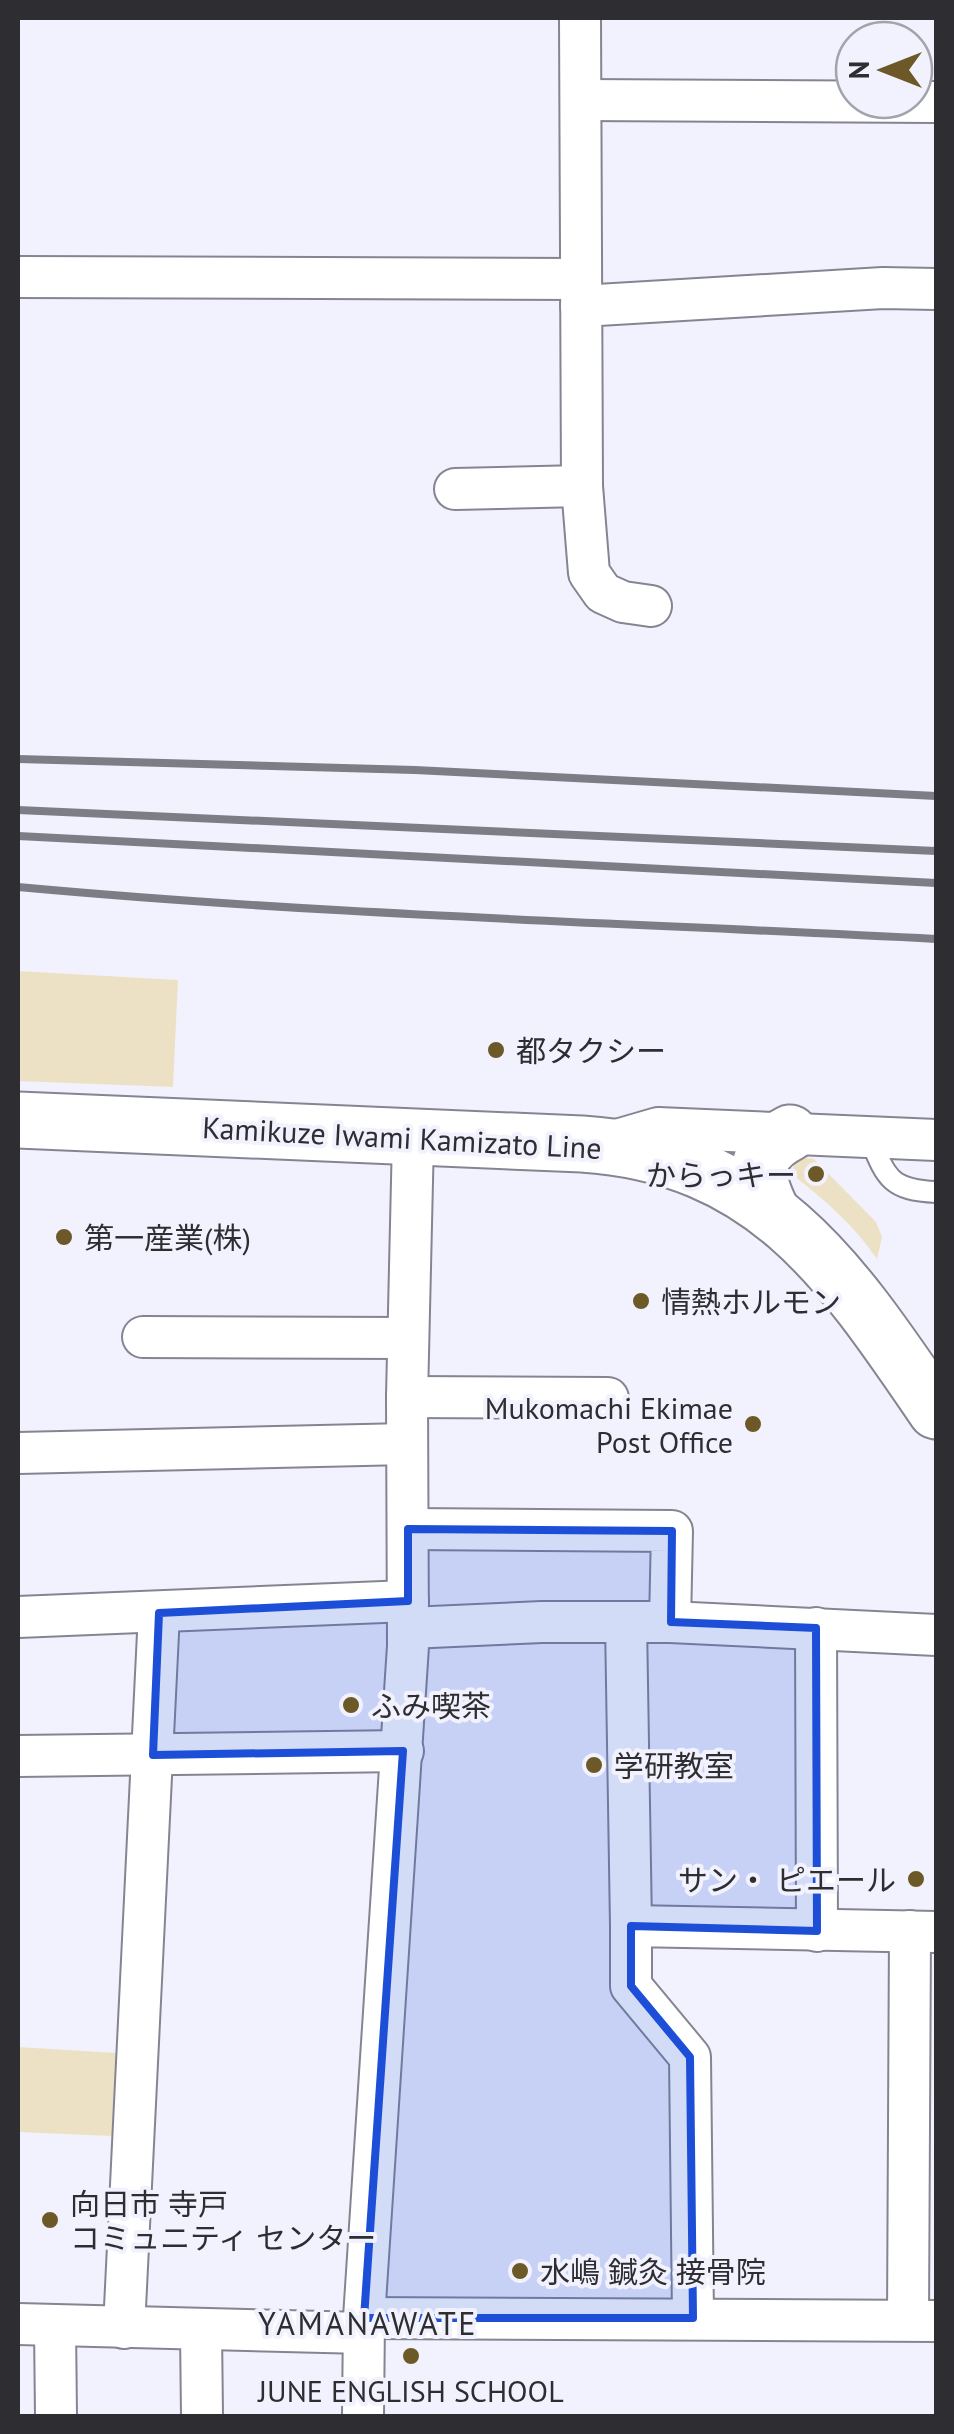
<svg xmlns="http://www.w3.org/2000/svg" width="954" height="2434" font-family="'PT Sans','Noto Sans JP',sans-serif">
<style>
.green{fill:#ede1c5}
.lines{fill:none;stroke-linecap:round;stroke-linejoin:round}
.service-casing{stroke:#858592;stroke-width:24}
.minor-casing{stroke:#858592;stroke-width:44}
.secondary-casing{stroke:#858592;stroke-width:59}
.service{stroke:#fff;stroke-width:20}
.minor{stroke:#fff;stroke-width:40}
.secondary{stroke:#fff;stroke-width:55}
.rail{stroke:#7d7d85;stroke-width:8}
.marked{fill:#1d4ed8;fill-opacity:0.2;stroke:#1d4ed8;stroke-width:8;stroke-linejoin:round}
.poi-dot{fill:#6c5927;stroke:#f2f2fe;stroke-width:4}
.labels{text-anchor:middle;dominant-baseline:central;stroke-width:8;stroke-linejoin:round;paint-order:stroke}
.poi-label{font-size:30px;fill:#2d2d32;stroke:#f2f2fe;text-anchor:start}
.street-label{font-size:30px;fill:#2d2d32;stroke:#f2f2fe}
.neighbourhood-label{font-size:32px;letter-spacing:2.5px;fill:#2d2d32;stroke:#f2f2fe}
</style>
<rect width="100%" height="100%" fill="#f2f2fe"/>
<!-- green -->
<g class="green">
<path d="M18,971L178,980L173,1087L18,1081Z"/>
<path d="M802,1157L814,1159L876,1222L882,1237L877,1259C854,1225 826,1201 794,1176L793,1164Z"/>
<path d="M18,2047L116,2053L112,2136L18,2132Z"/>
</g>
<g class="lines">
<!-- service casing -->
<g class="service-casing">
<path id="service" d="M869,1136C886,1177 889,1190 936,1192"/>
</g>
<!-- minor casing -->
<g class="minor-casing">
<g id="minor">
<path d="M580,18L582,486L589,573L603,593L623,602L651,606"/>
<path d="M582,100L936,102"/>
<path d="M18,277L581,279"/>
<path d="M581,306L883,288L936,289"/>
<path d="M455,489L582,486"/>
<path d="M603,1144L658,1128L936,1140"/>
<path d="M143,1337L407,1338"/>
<path d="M407,1397L608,1398"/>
<path d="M18,1453L407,1444"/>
<path d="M408,1529L672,1531L670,1622"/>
<path d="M18,1617L408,1601"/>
<path d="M626,1622L631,1926"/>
<path d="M409,1628L542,1622H670L936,1635"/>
<path d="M816,1628L817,1931"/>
<path d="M18,1756L403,1751"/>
<path d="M364,2318L936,2321"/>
<path d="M693,2318L690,2057L631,1986V1926L936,1932"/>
<path d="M908,2320L910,1931"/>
<path d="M18,2324L364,2333"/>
<path d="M55,2327L56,2416"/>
<path d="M124,2328L159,1613"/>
<path d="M201,2331L202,2416"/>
<path d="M363,2416L364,2318L408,1646L407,1397L413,1138"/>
</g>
</g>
<!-- secondary casing -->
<g class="secondary-casing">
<g id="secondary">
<path d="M18,1120L582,1144C766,1156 841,1272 936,1411"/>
<path d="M772,1212C754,1176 752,1153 790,1133"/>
</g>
</g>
<!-- service -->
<use href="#service" class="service"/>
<!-- minor -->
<use href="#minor" class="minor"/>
<!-- secondary -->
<use href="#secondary" class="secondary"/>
<!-- rail -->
<g class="rail">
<path d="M18,759L415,770L936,796"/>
<path d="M18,810L936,851"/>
<path d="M18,836L936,883"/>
<path d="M18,887C323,915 630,923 936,939"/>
</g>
</g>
<!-- marked area -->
<path class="marked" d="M408,1529L672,1531L671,1622L816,1628L817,1931L631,1926V1986L690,2057L693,2318H364L403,1751L153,1755L159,1613L408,1601Z"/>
<!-- markers -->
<g class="poi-dot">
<circle cx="496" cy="1050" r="10"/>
<circle cx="816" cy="1174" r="10"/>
<circle cx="64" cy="1237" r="10"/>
<circle cx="641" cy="1301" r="10"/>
<circle cx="753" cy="1424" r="10"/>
<circle cx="351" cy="1705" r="10"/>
<circle cx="594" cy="1765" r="10"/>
<circle cx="916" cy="1879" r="10"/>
<circle cx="50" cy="2220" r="10"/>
<circle cx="520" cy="2271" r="10"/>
<circle cx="411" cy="2356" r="10"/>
</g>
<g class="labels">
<!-- poi labels -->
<g class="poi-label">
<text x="516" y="1050">都タクシー</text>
<text x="796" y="1174" text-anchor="end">からっキー</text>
<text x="84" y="1237">第一産業(株)</text>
<text x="661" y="1301">情熱ホルモン</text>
<text x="733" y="1407" text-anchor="end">Mukomachi Ekimae<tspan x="733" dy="34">Post Office</tspan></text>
<text x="371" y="1705">ふみ喫茶</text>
<text x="614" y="1765">学研教室</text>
<text x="896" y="1879" text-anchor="end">サン・ ピエール</text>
<text x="70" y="2203">向日市 寺戸<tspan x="70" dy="34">コミュニティ センター</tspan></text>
<text x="540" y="2271">水嶋 鍼灸 接骨院</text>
<text x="411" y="2390" text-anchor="middle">JUNE ENGLISH SCHOOL</text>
</g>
<!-- street labels -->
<g class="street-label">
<text transform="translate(402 1137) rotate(3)">Kamikuze Iwami Kamizato Line</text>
</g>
<!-- neighbourhood labels -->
<g class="neighbourhood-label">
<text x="368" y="2323">YAMANAWATE</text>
</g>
</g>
<!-- border -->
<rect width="954" height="2434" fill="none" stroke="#2d2d32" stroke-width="40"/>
<!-- north arrow -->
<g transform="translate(884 70) rotate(270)"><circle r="48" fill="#f2f2fe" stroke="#a3a3ac" stroke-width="2.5"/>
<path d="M0-8L18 38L0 25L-18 38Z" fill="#6c5927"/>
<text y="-15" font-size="28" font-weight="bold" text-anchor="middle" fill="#2d2d32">N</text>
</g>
</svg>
